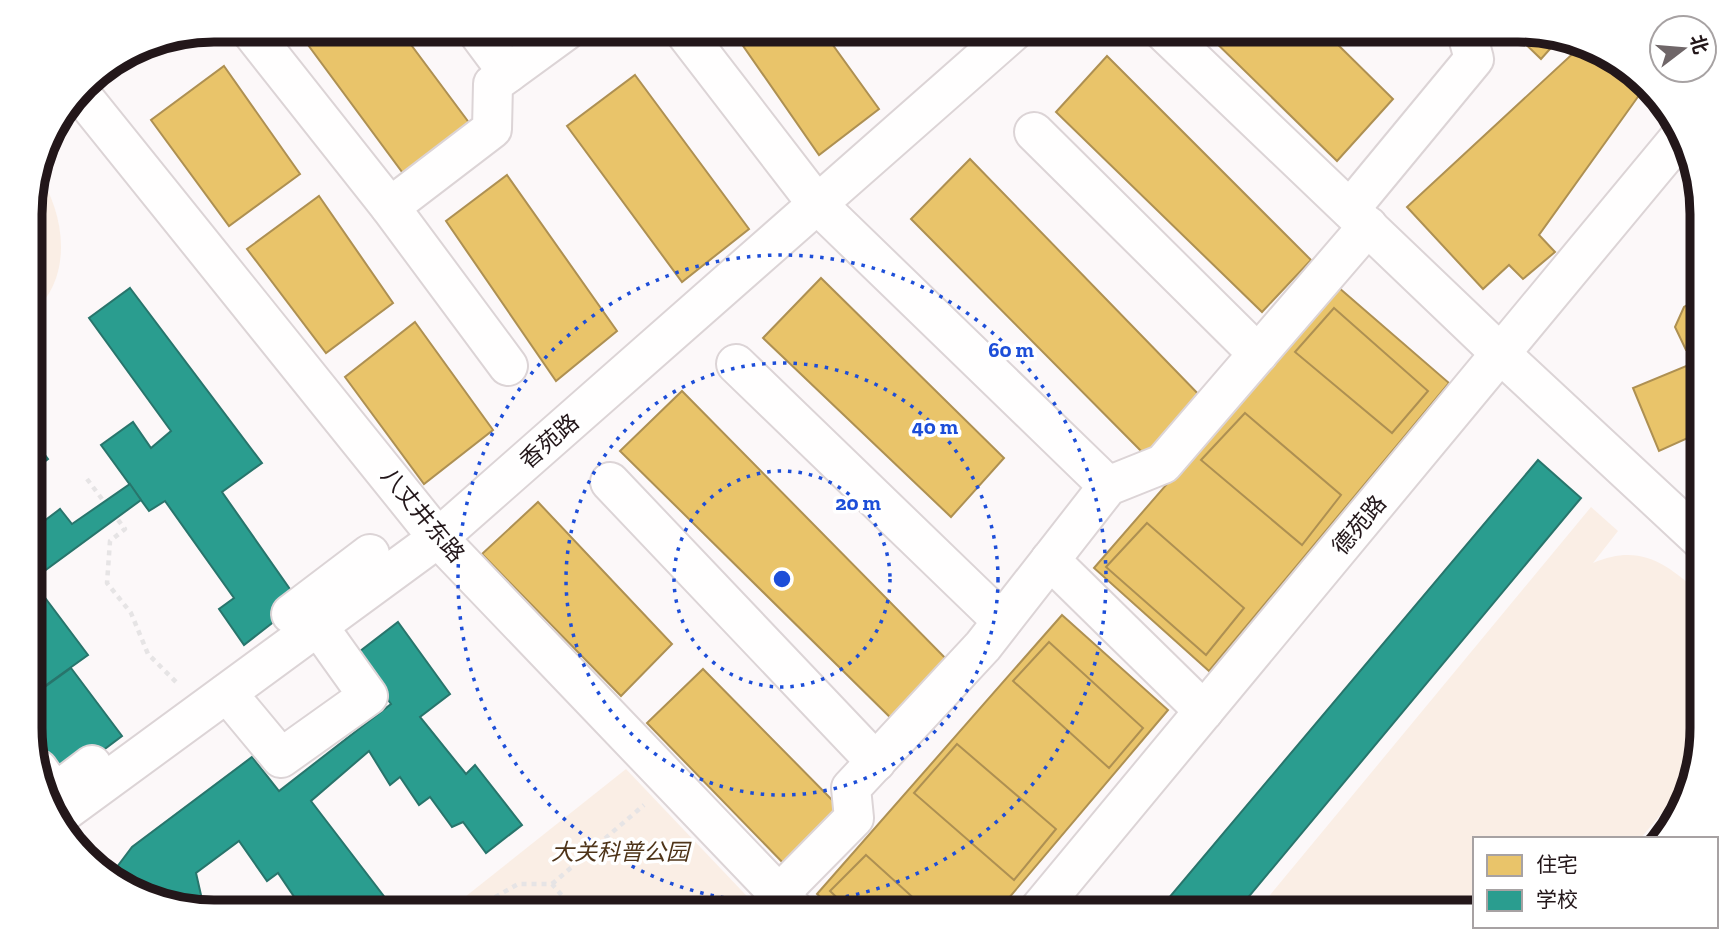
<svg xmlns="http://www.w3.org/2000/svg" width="1732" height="942" font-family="'Zilla Slab','Noto Sans SC',serif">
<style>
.green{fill:#faeee5}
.homes{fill:#e9c46a;stroke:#ae9052;stroke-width:2}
.schools{fill:#2a9d8f;stroke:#28756c;stroke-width:2}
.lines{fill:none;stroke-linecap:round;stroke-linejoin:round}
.minor-casing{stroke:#dcd4d6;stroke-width:42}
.path{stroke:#e6e4e5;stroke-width:4.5;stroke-dasharray:5 5;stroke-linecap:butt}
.minor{stroke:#fffefe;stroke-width:38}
.ring{fill:none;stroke:#1d4ed8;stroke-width:3.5;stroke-dasharray:3.5 7}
.labels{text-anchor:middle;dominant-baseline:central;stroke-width:7;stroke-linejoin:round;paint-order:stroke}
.street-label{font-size:23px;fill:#23171a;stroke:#fff}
.park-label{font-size:23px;font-style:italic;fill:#4e3419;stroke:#fff}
.rim{fill:none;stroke:#23171a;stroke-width:9}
.centre{fill:#1d4ed8;stroke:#fff;stroke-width:3.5}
.ring-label{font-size:21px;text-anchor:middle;font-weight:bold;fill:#1d4ed8;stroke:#fff;stroke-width:7;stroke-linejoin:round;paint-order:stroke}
</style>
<rect width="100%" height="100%" fill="#fcf8f9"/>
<!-- green -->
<g class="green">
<path d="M37,172C66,214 74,279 31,314V190Z"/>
<path d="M1591,507L1618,531L1593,563C1640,543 1666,563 1702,595V740L1689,781L1640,839H1475V912H1256Z"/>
<path d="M626,769L762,912H446Z"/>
</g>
<!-- homes -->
<g class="homes">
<path d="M297,30H400L473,128L408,180Z"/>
<path d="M732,30H822L879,109L819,155Z"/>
<path d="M1203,30H1323L1393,99L1337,161Z"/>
<path d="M1511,30H1519L1558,40L1541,59Z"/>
<path d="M1581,46L1610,54L1645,87L1539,235L1555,252L1523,279L1509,265L1483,289L1407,207Z"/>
<path d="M1107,56L1311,260L1262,312L1056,112Z"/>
<path d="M224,66L300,174L229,226L151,120Z"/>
<path d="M635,75L749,229L682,282L567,126Z"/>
<path d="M970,159L1207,403L1150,460L911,219Z"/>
<path d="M507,175L617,331L556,381L446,221Z"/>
<path d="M319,196L393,303L326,353L247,249Z"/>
<path d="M1702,269V357L1686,350L1675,327L1684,307L1699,298L1689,273Z"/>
<path d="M821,278L1004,458L951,517L763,338Z"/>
<path d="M1338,287L1449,383L1209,671L1094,568Z"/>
<path d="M1334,308L1428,391L1392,433L1295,352Z"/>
<path d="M415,322L493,430L424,484L345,377Z"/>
<path d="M1691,364L1702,389V461L1692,436L1659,451L1633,388Z"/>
<path d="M682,391L958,671L904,731L620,451Z"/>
<path d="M1245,413L1341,495L1302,545L1201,460Z"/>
<path d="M538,502L672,644L621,696L482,554Z"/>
<path d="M1147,523L1244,608L1206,655L1106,567Z"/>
<path d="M1062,615L1168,710L997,912H836L817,894Z"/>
<path d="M1049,642L1143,728L1109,768L1013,681Z"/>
<path d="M703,669L844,812L788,868L647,723Z"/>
<path d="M957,744L1056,829L1014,880L914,793Z"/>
<path d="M866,855L929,912H852L830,891Z"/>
</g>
<!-- schools -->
<g class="schools">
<path d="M130,288L262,463L222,492L299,602L244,645L219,609L234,598L165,501L149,511L101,445L133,422L151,448L171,431L89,318Z"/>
<path d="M31,436L48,459L31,472Z"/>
<path d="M1538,460L1581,498L1236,912H1157Z"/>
<path d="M130,484L141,500L32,580L31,531L60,509L72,524Z"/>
<path d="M31,579L88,655L35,693L31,688Z"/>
<path d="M398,622L450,694L420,717L466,774L475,765L522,825L486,853L463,822L452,827L430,797L419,805L400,777L390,785L369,751L311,801L396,912H319L308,897L299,904L278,873L267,881L239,841L196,873L201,895L197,908L122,888L113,879L117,867L132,847L252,757L279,791L391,704L355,655Z"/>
<path d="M71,668L122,736L65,779L31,736V697Z"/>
</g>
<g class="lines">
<!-- minor casing -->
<g class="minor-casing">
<g id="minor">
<path d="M250,30L390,207L508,366"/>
<path d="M476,30L508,73"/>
<path d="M683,30L817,204L1108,486"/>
<path d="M1162,30L1502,355L1702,541"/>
<path d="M79,92L438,538L796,912"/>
<path d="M1034,132L1258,354"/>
<path d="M390,207L492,129L493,84L567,30"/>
<path d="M1350,209L1474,59L1466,30"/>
<path d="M736,364L1002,621"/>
<path d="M610,482L876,762"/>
<path d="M1050,560L1204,711"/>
<path d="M291,614L370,554"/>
<path d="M227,693L281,758L368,696L318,626"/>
<path d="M38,769L55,793L92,765"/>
<path d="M56,818L438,538L1015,30"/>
<path d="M779,894L854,818L851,788L983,646L1108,486L1163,464L1368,226"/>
<path d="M1037,912L1680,137"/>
</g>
</g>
<!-- path -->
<g class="path">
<path d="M87,479L102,499"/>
<path d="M118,520L125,529L110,541L107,583L131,613L148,654L177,683"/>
<path d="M552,884L644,805"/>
<path d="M469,912L518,884H552L576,912"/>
</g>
<!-- minor -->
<use href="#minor" class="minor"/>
</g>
<!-- distance rings -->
<g class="ring">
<circle cx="782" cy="579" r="108"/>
<circle cx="782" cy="579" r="216"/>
<circle cx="782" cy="579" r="324"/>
</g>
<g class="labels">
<!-- street labels -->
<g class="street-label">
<text transform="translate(549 441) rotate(-41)">香苑路</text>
<text transform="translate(423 515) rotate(50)">八丈井东路</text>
<text transform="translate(1359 525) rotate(-50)">德苑路</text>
</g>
<!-- park labels -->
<g class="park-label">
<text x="620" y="852">大关科普公园</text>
</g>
</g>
<!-- crop -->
<path d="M0 0H1732V942H0ZM214 42H1518A172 172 0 0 1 1690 214V728A172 172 0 0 1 1518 900H214A172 172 0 0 1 42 728V214A172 172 0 0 1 214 42Z" fill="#fff" fill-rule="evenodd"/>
<path class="rim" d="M214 42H1518A172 172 0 0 1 1690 214V728A172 172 0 0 1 1518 900H214A172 172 0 0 1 42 728V214A172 172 0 0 1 214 42Z"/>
<circle cx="782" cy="579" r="10" class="centre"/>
<g class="ring-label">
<text x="1011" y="357">60 m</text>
<text x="935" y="434">40 m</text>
<text x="858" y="510">20 m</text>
</g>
<!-- legend -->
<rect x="1473" y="837" width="245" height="91" fill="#ffffff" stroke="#a7a2a3" stroke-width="2"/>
<rect x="1487" y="855" width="35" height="21" fill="#e9c46a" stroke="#a7a2a3" stroke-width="2"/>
<text x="1536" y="872" font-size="21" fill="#23171a">住宅</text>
<rect x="1487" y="890" width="35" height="21" fill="#2a9d8f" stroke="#a7a2a3" stroke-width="2"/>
<text x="1536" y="907" font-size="21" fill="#23171a">学校</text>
<!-- north arrow -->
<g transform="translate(1683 49) rotate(74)"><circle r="33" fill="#ffffff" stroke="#a7a2a3" stroke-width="2"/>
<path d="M0-5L12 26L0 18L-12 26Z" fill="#6f6668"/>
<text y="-10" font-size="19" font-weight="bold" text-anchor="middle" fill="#23171a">北</text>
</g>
</svg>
